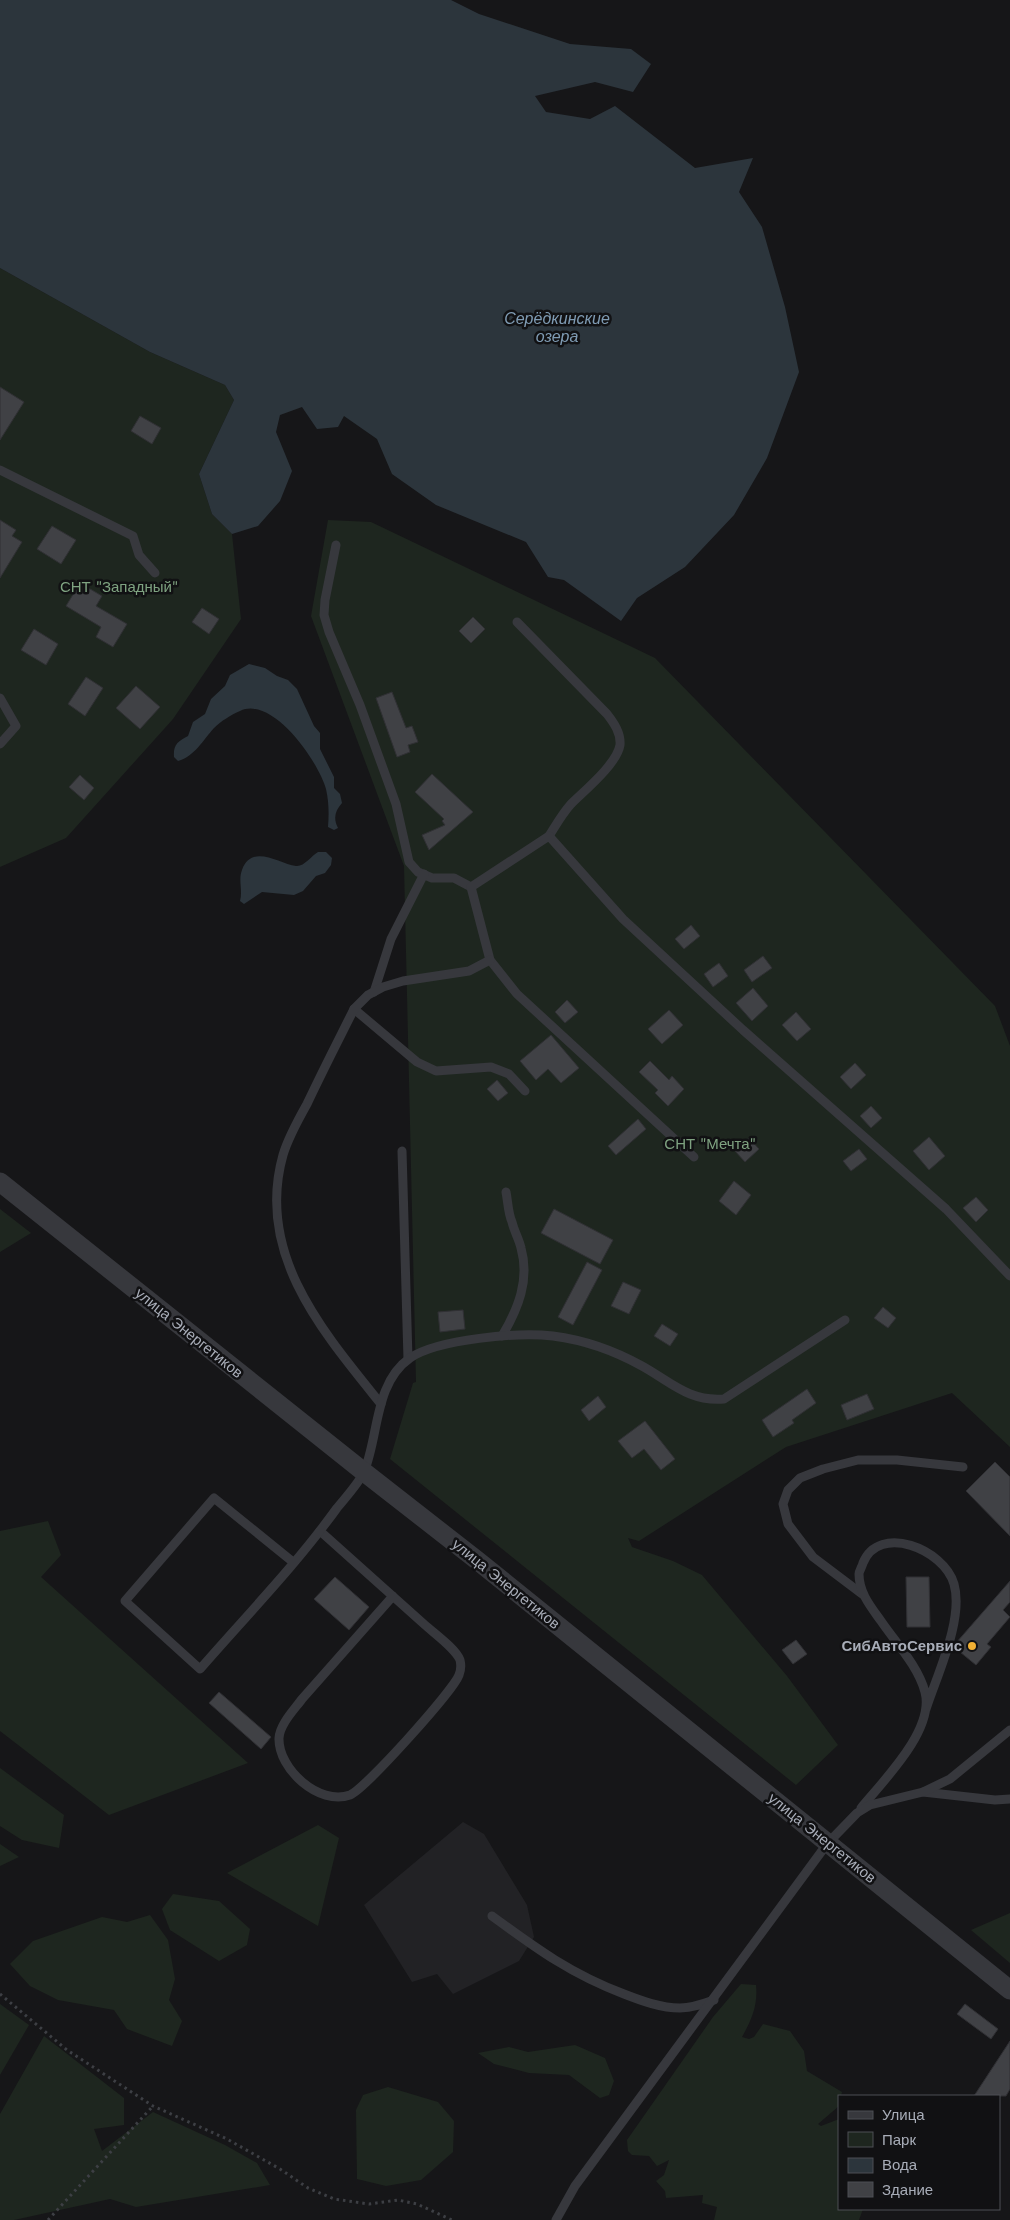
<svg xmlns="http://www.w3.org/2000/svg" width="1010" height="2220" font-family="'Work Sans',sans-serif">
<style>
.built{fill:#222225}
.green{fill:#1e261f}
.water{fill:#2c353c}
.building{fill:#404145;stroke:#303034}
.lines{fill:none;stroke-linecap:round;stroke-linejoin:round}
.path{stroke:#3d3f44;stroke-width:3;stroke-dasharray:2.5 4;stroke-linecap:butt}
.lane{stroke:#37383d;stroke-width:9}
.street{stroke:#37383d;stroke-width:19}
.poi-dot{fill:#f2b134;stroke:#111113;stroke-width:2}
.labels{text-anchor:middle;dominant-baseline:central;stroke-width:5;stroke-linejoin:round;paint-order:stroke}
.park-label{font-size:15px;fill:#7fa381;stroke:#111113}
.street-label{font-size:15px;fill:#a8adb8;stroke:#111113}
.poi-label{font-size:15px;font-weight:bold;fill:#a8adb8;stroke:#111113;text-anchor:end}
.water-label{font-size:16px;font-style:italic;fill:#7f9bb3;stroke:#111113}
</style>
<rect width="100%" height="100%" fill="#161618"/>
<!-- built -->
<path class="built" d="M463,1822L484,1834L527,1905L534,1937L519,1961L453,1994L437,1974L412,1982L364,1905Z"/>
<!-- green -->
<g class="green">
<path d="M0,268L150,352L225,385L234,400L199,474L212,514L232,534L241,619L173,719L66,838L0,867Z"/>
<path d="M328,520L371,522L655,658L995,1006L1010,1046V1447L952,1393L786,1447L639,1541L628,1538L632,1547L673,1561L702,1575L787,1676L838,1745L796,1785L390,1459L413,1383L416,1382L404,866L311,616Z"/>
<path d="M0,1209L31,1233L0,1252Z"/>
<path d="M48,1521L61,1555L41,1577L248,1763L109,1815L0,1731V1531Z"/>
<path d="M0,1768L64,1815L59,1848L22,1840L0,1826Z"/>
<path d="M318,1825L339,1838L318,1926L227,1873Z"/>
<path d="M0,1844L19,1857L0,1866Z"/>
<path d="M173,1894L219,1901L250,1929L247,1945L219,1961L170,1930L162,1909Z"/>
<path d="M1010,1913V1963L971,1930Z"/>
<path d="M150,1915L168,1940L175,1979L169,2000L182,2021L172,2046L127,2029L114,2010L58,2000L30,1986L10,1964L33,1941L102,1917L127,1922Z"/>
<path d="M741,1984L756,1985C758,2005 752,2019 742,2037L749,2039L754,2037L763,2024L790,2031L804,2051L807,2071L842,2092L841,2096H839V2106L818,2124L821,2126L839,2119V2209H863L859,2220H714L717,2207L702,2203L703,2195L666,2198L665,2191L656,2181L664,2175L669,2160L657,2166L649,2156L632,2155L628,2151L627,2140L713,2017Z"/>
<path d="M0,2004L29,2025L0,2075Z"/>
<path d="M44,2036L124,2098V2125L94,2129L102,2151L153,2112L225,2145L257,2163L270,2185L136,2207L110,2199L14,2220H0V2114Z"/>
<path d="M575,2045L605,2058L614,2081L609,2095L600,2098L569,2075L529,2073L494,2064L478,2053L509,2047L528,2052Z"/>
<path d="M388,2087L438,2102L454,2121L453,2152L421,2180L386,2186L357,2179L356,2110L363,2095Z"/>
</g>
<!-- water -->
<g class="water">
<path d="M0,0H451L479,14L570,44L631,49L651,64L633,92L595,82L535,96L546,112L590,119L615,106L695,168L753,158L739,192L762,227L785,307L799,372L767,458L734,515L685,567L637,598L621,621L564,580L548,577L526,542L436,505L392,474L377,439L344,416L338,427L317,429L302,407L280,415L276,432L292,471L280,501L258,526L232,534L212,514L199,474L234,400L225,385L150,352L0,268Z"/>
<path d="M249,664L265,668L277,676L288,680L297,689L314,726L320,733V749L334,777V788L340,794L342,803C335,811 333,818 338,828L334,830L328,827C329,815 329,802 326,789C319,763 273,695 240,711C231,715 221,721 214,728C203,740 195,756 178,761L174,757C173,745 178,741 188,736L193,722L205,714L211,699L225,686L230,675Z"/>
<path d="M318,852H326L332,858L331,865L325,873L316,876L303,891L294,895L262,892L244,904L240,901C243,890 238,880 242,870C252,843 279,864 296,866C304,867 311,856 318,852Z"/>
</g>
<!-- building -->
<g class="building">
<path d="M0,387L24,402L0,440Z"/>
<path d="M140,416L161,428L152,444L131,431Z"/>
<path d="M0,520L16,530L12,536L22,542L0,578Z"/>
<path d="M52,526L76,540L61,564L37,549Z"/>
<path d="M80,583L102,596L96,606L127,624L113,647L96,637L101,627L66,606Z"/>
<path d="M202,608L219,619L209,634L192,622Z"/>
<path d="M473,617L485,629L471,643L459,631Z"/>
<path d="M34,629L58,644L46,665L21,650Z"/>
<path d="M86,677L103,688L85,716L68,704Z"/>
<path d="M136,686L160,707L140,729L116,708Z"/>
<path d="M392,692L406,728L412,726L418,742L408,745L410,752L397,757L376,698Z"/>
<path d="M432,774L473,812L429,850L422,835L445,825L442,821L444,819L415,792Z"/>
<path d="M80,775L94,788L84,800L69,787Z"/>
<path d="M691,925L700,936L684,949L675,939Z"/>
<path d="M763,956L772,968L752,982L744,970Z"/>
<path d="M719,963L728,976L713,987L704,974Z"/>
<path d="M753,988L768,1006L752,1021L736,1003Z"/>
<path d="M567,1000L578,1012L565,1023L555,1012Z"/>
<path d="M669,1010L683,1025L662,1044L648,1029Z"/>
<path d="M796,1012L811,1029L797,1041L782,1025Z"/>
<path d="M551,1035L579,1068L561,1083L548,1069L536,1080L520,1061Z"/>
<path d="M650,1061L669,1080L672,1076L684,1089L668,1106L655,1093L658,1090L639,1072Z"/>
<path d="M855,1063L866,1075L851,1089L840,1077Z"/>
<path d="M497,1080L508,1093L498,1101L487,1089Z"/>
<path d="M871,1106L882,1118L871,1128L860,1116Z"/>
<path d="M638,1119L646,1129L616,1155L608,1146Z"/>
<path d="M929,1137L945,1156L929,1170L913,1151Z"/>
<path d="M749,1138L759,1149L745,1162L735,1151Z"/>
<path d="M859,1149L867,1159L851,1171L843,1161Z"/>
<path d="M734,1181L751,1195L736,1215L719,1201Z"/>
<path d="M976,1197L988,1210L976,1222L963,1208Z"/>
<path d="M554,1209L613,1240L600,1264L541,1233Z"/>
<path d="M587,1262L602,1270L573,1325L558,1317Z"/>
<path d="M623,1282L641,1290L629,1314L611,1306Z"/>
<path d="M883,1307L896,1318L888,1328L874,1318Z"/>
<path d="M463,1310L465,1329L440,1332L438,1312Z"/>
<path d="M662,1324L678,1334L670,1346L654,1336Z"/>
<path d="M807,1389L816,1403L792,1420L794,1423L773,1437L762,1420Z"/>
<path d="M867,1394L874,1409L847,1420L841,1405Z"/>
<path d="M598,1396L606,1407L589,1421L581,1410Z"/>
<path d="M645,1421L675,1459L661,1470L644,1449L632,1458L618,1441Z"/>
<path d="M995,1462L1010,1477V1536L966,1491Z"/>
<path d="M335,1577L369,1607L349,1630L314,1599Z"/>
<path d="M906,1577H929L930,1627H907Z"/>
<path d="M1010,1581V1602L1003,1610L1010,1617L987,1644L991,1647L976,1665L954,1647L956,1643Z"/>
<path d="M796,1640L807,1654L793,1664L782,1650Z"/>
<path d="M219,1692L271,1737L261,1749L209,1703Z"/>
<path d="M965,2004L998,2029L991,2039L957,2014Z"/>
<path d="M1010,2041V2089L1006,2096H974Z"/>
</g>
<g class="lines">
<!-- path -->
<g class="path">
<path d="M0,1994L67,2050L153,2106L227,2139L280,2169L308,2188L334,2199L369,2204L398,2200L417,2204L452,2220"/>
<path d="M48,2220L153,2106"/>
</g>
<!-- lane -->
<g class="lane">
<path d="M0,470L133,536L139,555L155,573"/>
<path d="M336,545L325,600L324,615L329,632L360,705L396,804L409,862L418,872L432,878H454L471,887"/>
<path d="M517,622L607,714C614,723 621,733 620,745C617,764 584,791 571,804C562,814 556,825 549,836"/>
<path d="M0,698L16,726L0,744"/>
<path d="M374,992L391,939L424,874"/>
<path d="M354,1009L417,1062L436,1071L491,1067L509,1074L525,1091"/>
<path d="M402,1151L408,1359"/>
<path d="M694,1157L517,994L490,960L471,887L549,836L623,919L743,1030L946,1209L1010,1276"/>
<path d="M502,1336C518,1309 530,1280 521,1248C519,1239 514,1231 512,1222C508,1213 508,1202 506,1192"/>
<path d="M381,1404C323,1332 255,1254 283,1155C288,1138 298,1120 307,1104C322,1072 338,1041 354,1009L368,995L383,987L403,981L469,971L490,960"/>
<path d="M320,1531C355,1562 390,1594 425,1625C434,1633 456,1649 460,1660C461,1664 461,1670 459,1675C453,1691 365,1789 350,1795C319,1806 278,1769 279,1738C280,1724 294,1710 302,1699L393,1596"/>
<path d="M293,1562L214,1498L125,1601L200,1669C246,1616 296,1565 337,1508C346,1497 358,1484 364,1472C379,1436 374,1383 410,1358C438,1339 519,1332 553,1336C584,1340 615,1351 642,1366C671,1382 689,1402 724,1399L845,1320"/>
<path d="M862,1594L813,1557L788,1524L783,1504L788,1490L800,1478L823,1469L858,1460H897L963,1467"/>
<path d="M923,1792L995,1800L1010,1799"/>
<path d="M861,1808C883,1781 935,1730 925,1692C918,1666 896,1643 881,1621C871,1607 859,1593 859,1574C859,1571 862,1567 863,1563C879,1523 944,1549 954,1584C964,1619 937,1675 926,1709"/>
<path d="M492,1916C537,1949 571,1974 624,1994C642,2001 661,2008 680,2008C692,2008 703,2004 714,2000"/>
<path d="M556,2220L575,2186L827,1844L857,1813L870,1805L923,1792L950,1779L1010,1730"/>
</g>
<!-- street -->
<path class="street" d="M0,1182L364,1472L478,1561L1010,1990"/>
</g>
<!-- markers -->
<circle class="poi-dot" cx="972" cy="1646" r="5"/>
<g class="labels">
<!-- park labels -->
<g class="park-label">
<text x="119" y="587">СНТ "Западный"</text>
<text x="710" y="1144">СНТ "Мечта"</text>
</g>
<!-- street labels -->
<g class="street-label">
<text transform="translate(189 1333) rotate(39)">улица Энергетиков</text>
<text transform="translate(506 1584) rotate(39)">улица Энергетиков</text>
<text transform="translate(822 1838) rotate(39)">улица Энергетиков</text>
</g>
<!-- poi labels -->
<g class="poi-label">
<text x="962" y="1646">СибАвтоСервис</text>
</g>
<!-- water labels -->
<g class="water-label">
<text x="557" y="318">Серёдкинские<tspan x="557" dy="18">озера</tspan></text>
</g>
</g>
<!-- legend -->
<rect x="838" y="2095" width="162" height="115" fill="#111113" stroke="#4d4f55"/>
<rect x="848" y="2111" width="25" height="8" fill="#37383d" stroke="#4d4f55"/>
<text x="882" y="2120" font-size="15" fill="#a8adb8">Улица</text>
<rect x="848" y="2132" width="25" height="15" fill="#1e261f" stroke="#4d4f55"/>
<text x="882" y="2145" font-size="15" fill="#a8adb8">Парк</text>
<rect x="848" y="2158" width="25" height="15" fill="#2c353c" stroke="#4d4f55"/>
<text x="882" y="2170" font-size="15" fill="#a8adb8">Вода</text>
<rect x="848" y="2182" width="25" height="15" fill="#404145" stroke="#4d4f55"/>
<text x="882" y="2195" font-size="15" fill="#a8adb8">Здание</text>
</svg>
